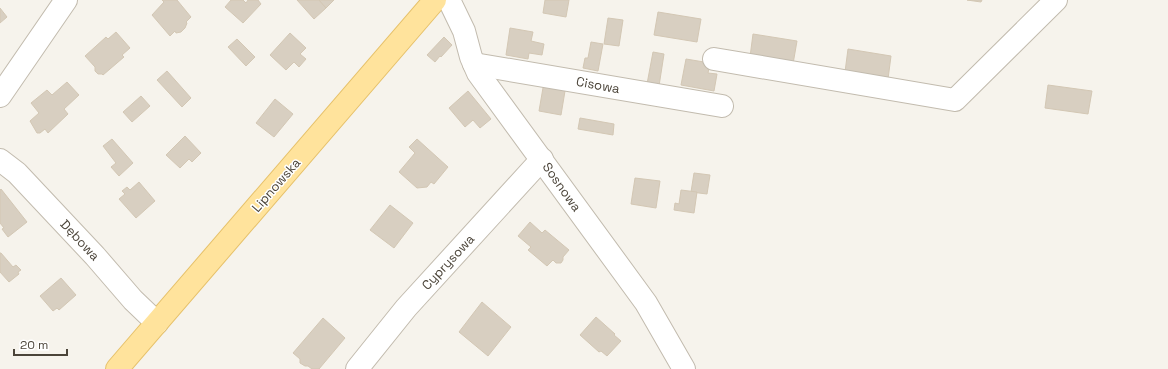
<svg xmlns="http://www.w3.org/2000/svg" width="1168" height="369" font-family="'Space Grotesk',sans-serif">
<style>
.building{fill:#d8cfc1;stroke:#d3c7b4}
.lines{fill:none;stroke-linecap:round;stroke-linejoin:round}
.minor-casing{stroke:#c2bbae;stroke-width:24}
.major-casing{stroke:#e6c16a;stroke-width:24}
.minor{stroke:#fff;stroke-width:22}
.major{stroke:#ffe39c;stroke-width:22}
.labels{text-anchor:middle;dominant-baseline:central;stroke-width:3;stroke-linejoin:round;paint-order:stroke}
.street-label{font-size:13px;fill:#4b4439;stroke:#fff}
</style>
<rect width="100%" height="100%" fill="#f6f3ec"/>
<!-- building -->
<g class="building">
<path d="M162,0H177L191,17L186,22L187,23L185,28L181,32L176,33L175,31L170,36L152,15L164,2Z"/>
<path d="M231,0H243L246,3L248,0H258L261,4L243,23L225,7Z"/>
<path d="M297,0H319L326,8L314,19Z"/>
<path d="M319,0H334L326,8Z"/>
<path d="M545,0H569L566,17L543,13Z"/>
<path d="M967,0H982L981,2Z"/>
<path d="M0,8L7,17L0,23Z"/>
<path d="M658,12L701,19L697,42L654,35Z"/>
<path d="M608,18L623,20L619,46L604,44Z"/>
<path d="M510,28L533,32L531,41L544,44L542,55L529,53L528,59L506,55Z"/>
<path d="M116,32L130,48L122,55L124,57L103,75L102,74H98L95,71V67L85,56L106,37L108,39Z"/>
<path d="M290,33L306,48L300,54L306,59L299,67L294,62L286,70L270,55Z"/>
<path d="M753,34L797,41L793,64L750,57Z"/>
<path d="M444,37L452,45L441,57L440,56L435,62L427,55Z"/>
<path d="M237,39L255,57L246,66L228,47Z"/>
<path d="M591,42L603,44L598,71L583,68L585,58H588Z"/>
<path d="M848,49L891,56L888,79L845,72Z"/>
<path d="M653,52L664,54L659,86L647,84Z"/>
<path d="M686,59L710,63L708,73L717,74L714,91L681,85Z"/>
<path d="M167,71L191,98L182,107L157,80Z"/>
<path d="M67,82L79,95L64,109L68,114L48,133L45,129L40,133H37L30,121L39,113L31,103L47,90L52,95Z"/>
<path d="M544,82L566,85L561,115L539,111Z"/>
<path d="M1048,85L1092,91L1088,114L1045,108Z"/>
<path d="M468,91L491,119L480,128L473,120L465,127L449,108Z"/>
<path d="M141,96L150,106L132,122L123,112Z"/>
<path d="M275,99L293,114L274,137L256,123Z"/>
<path d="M580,118L614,124L613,135L578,129Z"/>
<path d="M185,136L201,153L192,162L189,159L180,168L166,155Z"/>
<path d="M112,139L133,163L119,176L111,167L116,163L103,146Z"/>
<path d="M417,139L448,167L434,184L431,182L427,187L417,188L399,172L415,153L409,147Z"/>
<path d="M694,173L710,175L707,194L691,192Z"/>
<path d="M635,178L660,181L656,208L631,204Z"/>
<path d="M139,182L155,201L136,218L119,199L125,194L122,191L127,187L130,190Z"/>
<path d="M1,189L27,222L8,237L2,229L4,228L0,223V190Z"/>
<path d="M681,190L697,192L694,213L674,210L675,203L679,204Z"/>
<path d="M390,205L413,223L394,248L370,230Z"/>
<path d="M530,222L542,233L545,230L569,250L563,257V260L561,263H556L553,260L547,266L528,250L531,247L518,236Z"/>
<path d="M0,253H1L13,267L16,265L21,270L18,272L19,274L9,282L0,272Z"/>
<path d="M61,278L76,295L59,310L57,308L53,311L40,296Z"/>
<path d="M482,302L511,327L488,356L459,332Z"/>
<path d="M596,317L615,334L614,335L621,341L607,356L601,351L599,352L580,335Z"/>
<path d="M323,318L345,338L319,369H312L308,366H305L300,363V359L293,353Z"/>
</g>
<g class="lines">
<!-- minor casing -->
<g class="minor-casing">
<g id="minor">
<path d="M449,0L464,31L471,57L478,73L646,303L684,369"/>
<path d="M714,59L955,100L1056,0"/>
<path d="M474,64L722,106"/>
<path d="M0,96L66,0"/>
<path d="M0,160L17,173L95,256L133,300L157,323"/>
<path d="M357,369L406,308L542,159"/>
</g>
</g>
<!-- major casing -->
<g class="major-casing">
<path id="major" d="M117,369L435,0"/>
</g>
<!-- minor -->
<use href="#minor" class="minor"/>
<!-- major -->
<use href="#major" class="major"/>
</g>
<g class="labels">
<!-- street labels -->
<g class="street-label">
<text transform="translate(598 85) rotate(10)">Cisowa</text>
<text transform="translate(276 185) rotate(-49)">Lipnowska</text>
<text transform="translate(562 187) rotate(55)">Sosnowa</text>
<text transform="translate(80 240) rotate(47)">Dębowa</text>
<text transform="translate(448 262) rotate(-47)">Cyprysowa</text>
</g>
</g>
<!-- scale -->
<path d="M14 349v6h53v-6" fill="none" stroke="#4b4439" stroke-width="2"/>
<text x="20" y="349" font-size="12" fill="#4b4439" stroke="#ffffff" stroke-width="3" paint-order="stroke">20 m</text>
</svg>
